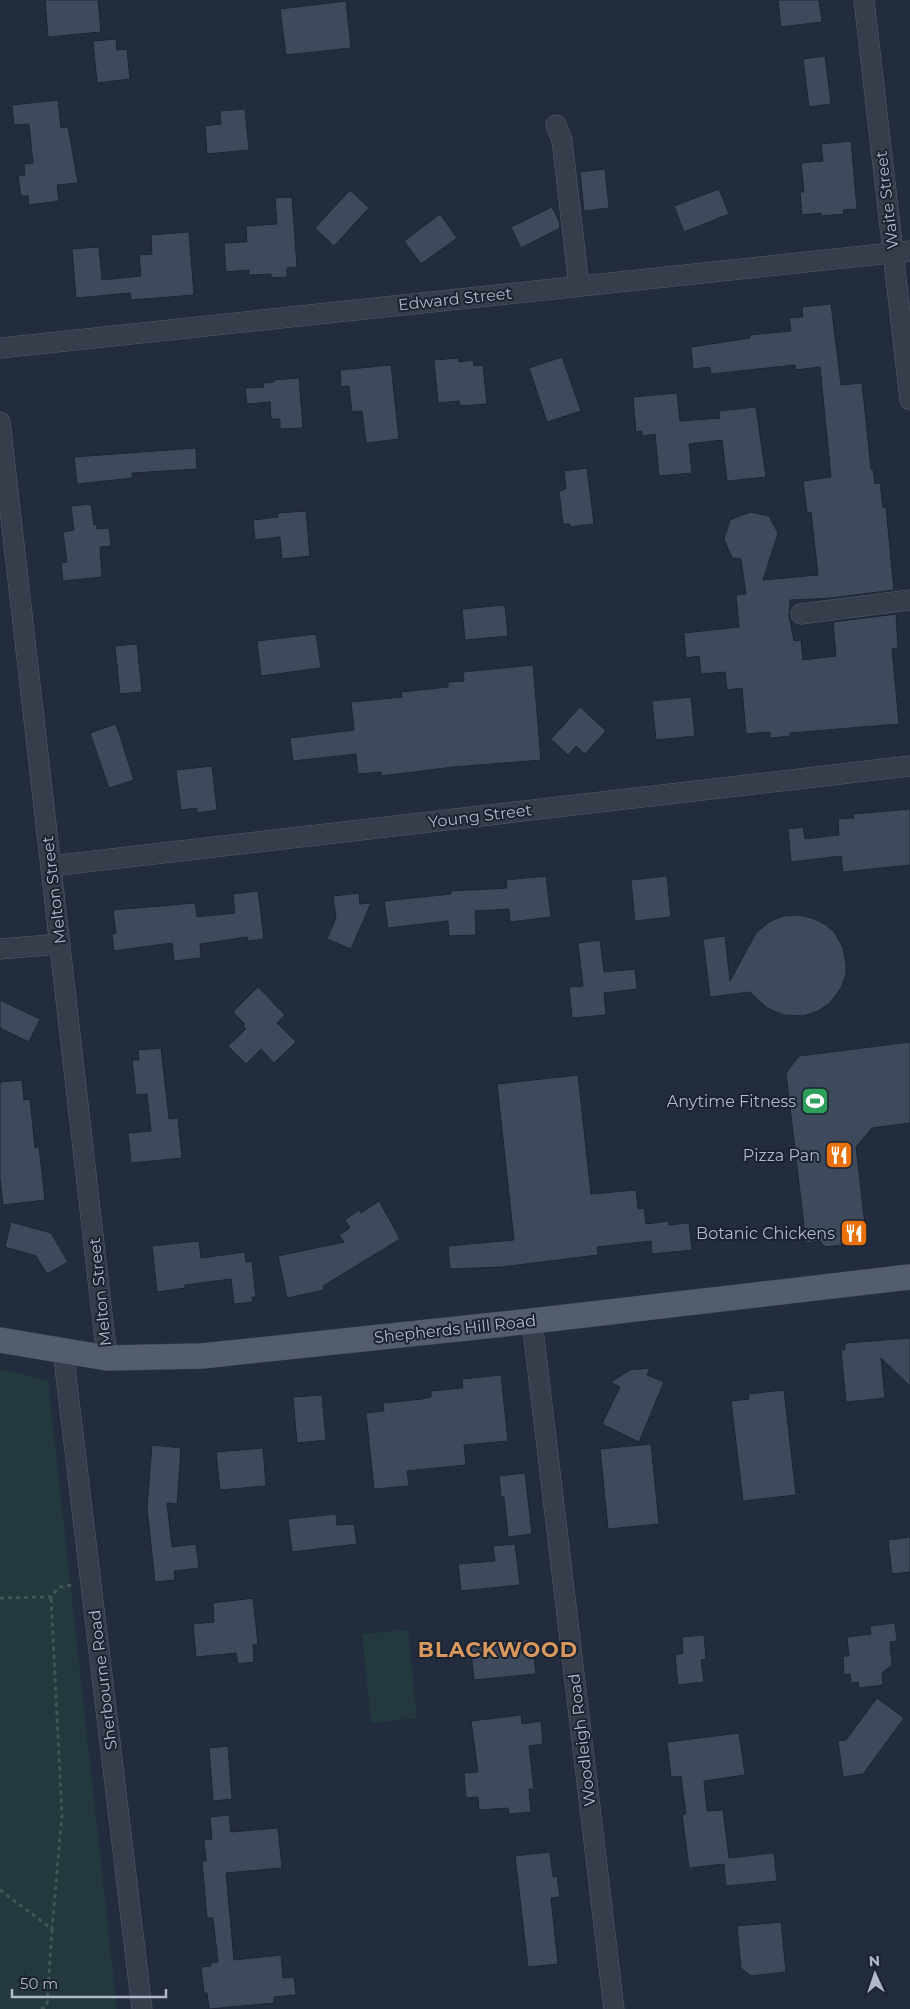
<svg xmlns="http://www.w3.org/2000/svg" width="910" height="2009" font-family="Montserrat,sans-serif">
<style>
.green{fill:#24393d}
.building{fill:#3e4a5b;stroke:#1d2533}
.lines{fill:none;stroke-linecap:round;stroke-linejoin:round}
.minor-casing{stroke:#545c6a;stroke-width:21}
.major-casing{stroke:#3f4755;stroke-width:26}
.path{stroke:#42565a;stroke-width:3;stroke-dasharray:4 4;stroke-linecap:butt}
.minor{stroke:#363e4c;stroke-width:20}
.major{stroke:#545d6d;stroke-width:25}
.labels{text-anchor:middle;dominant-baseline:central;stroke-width:4;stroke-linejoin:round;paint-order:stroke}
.street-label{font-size:16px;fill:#b1b9c8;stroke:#1b2331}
.poi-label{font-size:16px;fill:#b1b9c8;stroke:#1b2331;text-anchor:end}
.district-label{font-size:21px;font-weight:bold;letter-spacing:1px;fill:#d8975c;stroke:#1b2331}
</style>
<rect width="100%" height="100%" fill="#222c3c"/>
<!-- green -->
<g class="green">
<path d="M0,1369L48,1380L117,2009H0Z"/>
<path d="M408,1630L417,1718L371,1723L362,1634Z"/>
</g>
<!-- building -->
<g class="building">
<path d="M45,0H98L101,32L48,37Z"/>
<path d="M778,0H819L822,22L781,27Z"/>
<path d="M346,1L351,48L286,55L280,9Z"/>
<path d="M116,39L117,50L127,49L130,79L97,83L93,41Z"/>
<path d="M825,56L831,104L809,107L803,59Z"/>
<path d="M58,100L61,128L68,127L78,183L57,185L59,201L29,205L28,196H21L18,176L25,175L24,164L33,163L29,124L14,125L12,105Z"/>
<path d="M245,109L249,150L207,154L205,126L221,124L220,111Z"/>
<path d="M851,141L857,209L843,210L844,214L821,216V213L802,215L800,192H804L801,163L823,161L821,144Z"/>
<path d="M605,169L609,208L584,211L580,172Z"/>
<path d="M719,189L729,214L684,232L674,206Z"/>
<path d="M350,190L369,208L334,246L315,228Z"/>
<path d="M292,197L297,267L287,268V277L271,278V274L249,275V270L226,272L224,243L247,242L246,226L277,224L275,198Z"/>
<path d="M552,207L559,221L560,228L521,248L511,227Z"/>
<path d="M440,214L457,238L421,264L404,241Z"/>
<path d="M189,232L194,295L131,300L130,293L76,298L72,249L99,247L102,280L141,276L139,255L152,254L151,235Z"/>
<path d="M831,304L841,385L862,383L871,469H873L875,484L880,483L883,507H886L894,590L831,598L790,600L789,616L794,641L801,640L803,660L836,656L833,622L896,614L898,648L892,649L899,724L790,733L791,736L770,738V732L746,734L742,688L727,690L725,672L701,674L699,656L686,658L684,633L739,627L736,595L746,594L741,559L732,558L724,539L730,520L750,512L769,516L778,533L763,580L818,575L811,512L807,513L803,481L831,477L820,367L795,370V365L711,374L710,367L693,369L691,347L750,338L749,335L791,331L789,318L803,317L802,307Z"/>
<path d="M562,357L581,411L547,422L529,368Z"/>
<path d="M458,358L459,362L473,360L474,366L483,365L487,404L460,406L459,401L438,403L434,360Z"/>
<path d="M391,365L399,439L366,443L362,411L352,412L349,386L341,387L340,370Z"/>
<path d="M299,378L303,428L280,429V419H271L270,402L247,404L245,388L264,387L263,383L274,382V380Z"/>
<path d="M677,393L680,421L720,418L719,411L756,407L766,477L727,481L722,440L689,444L692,473L659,476L655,434L642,436V431L636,432L633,397Z"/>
<path d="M196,448L197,469L132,473L133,478L77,484L74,457Z"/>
<path d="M587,468L594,524L570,527V524H563L559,491L566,489L564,471Z"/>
<path d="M91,504L94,525L97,524V529L109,528L111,546L100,547L102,577L63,581L61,563L67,562L63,532L74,530L71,506Z"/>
<path d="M306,511L310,556L282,559L280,537L255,540L253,520L278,517V513Z"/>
<path d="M505,605L508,636L465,640L462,609Z"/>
<path d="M316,634L321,668L261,676L257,641Z"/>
<path d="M137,644L142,692L120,694L115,646Z"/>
<path d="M533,665L541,760L454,767L381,776V772L358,774L356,754L293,761L290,738L354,730L351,702L402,697L401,692L448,687V682L464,681L463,672Z"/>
<path d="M691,697L695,736L656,740L652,701Z"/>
<path d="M580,707L606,731L585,754L576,746L568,755L551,739Z"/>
<path d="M116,724L134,780L109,788L90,733Z"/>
<path d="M212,766L217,810L197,813V808L181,810L176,770Z"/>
<path d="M910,809V865L843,872L841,856L791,862L788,829L803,827L805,839L839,835L838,819L854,818L853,814Z"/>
<path d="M546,876L551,917L510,922L509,909L475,911L476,935L449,936L448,921L388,928L384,901L451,894V891L507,888L506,880Z"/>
<path d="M667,876L671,917L635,921L631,880Z"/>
<path d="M258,891L264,939L248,941L247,937L200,944L201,958L174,961L172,943L114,951L112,934L116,933L113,910L195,903L197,917L235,913L233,894Z"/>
<path d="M359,893L360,904L371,903L351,949L327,939L336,918L333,896Z"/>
<path d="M797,915L812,918L826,925L835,933L843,948L846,964V974L841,988L830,1003L818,1011L803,1016L784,1015L767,1008L750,992L710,997L703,939L725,936L730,981L756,933L769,922L783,916Z"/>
<path d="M600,940L604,972L635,969L637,989L604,993L606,1015L572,1018L569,987L583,986L578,943Z"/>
<path d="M258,987L285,1015L277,1023L296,1042L274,1063L261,1049L246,1064L228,1046L246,1029L243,1026L245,1024L233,1012Z"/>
<path d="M0,1000L40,1019L29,1042L0,1028Z"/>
<path d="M910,1042V1123L872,1128L856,1147L867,1242L825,1247L820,1241L806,1243L786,1073L799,1056Z"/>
<path d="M161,1048L169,1119L178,1118L182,1158L131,1163L128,1133L151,1131L147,1094L136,1095L132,1060H139L138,1050Z"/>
<path d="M578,1075L591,1194L636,1190L638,1209L644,1208L646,1224L669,1221V1225L689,1223L692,1250L652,1254L651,1241L597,1247L598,1255L502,1267L450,1269L448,1246L514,1240L497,1084Z"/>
<path d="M22,1080L24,1100L30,1099L35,1148L39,1147L45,1200L3,1205L0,1178V1082Z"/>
<path d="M379,1201L400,1239L323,1286L324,1290L287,1298L278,1256L344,1242L339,1235L350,1228L345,1220L359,1210L361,1213Z"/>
<path d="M11,1222L51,1233L68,1262L47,1274L36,1256L5,1247Z"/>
<path d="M199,1241L201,1258L245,1252L246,1262L252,1261L256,1297H252L253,1302L234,1304L231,1279L185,1285V1288L157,1292L152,1246Z"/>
<path d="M910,1338V1386L881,1358L885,1398L846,1402L841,1350H845V1343Z"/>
<path d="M650,1368L647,1375L664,1382L639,1442L602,1424L620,1387L611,1382L630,1370Z"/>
<path d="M501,1375L508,1441L464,1445L466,1465L407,1471L409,1486L374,1489L366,1413L384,1411L383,1403L422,1399L431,1397V1391L463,1388L462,1379Z"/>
<path d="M784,1390L796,1495L743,1501L731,1401L749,1399L748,1394Z"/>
<path d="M322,1395L326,1440L297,1443L293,1397Z"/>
<path d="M651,1444L659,1524L608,1529L600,1449Z"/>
<path d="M152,1445L181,1448L177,1504L167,1503L172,1547L196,1544L199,1568L174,1571L175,1580L155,1582L147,1508Z"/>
<path d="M263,1448L266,1486L220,1490L216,1452Z"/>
<path d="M525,1473L532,1534L508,1537L504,1497H501L499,1476Z"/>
<path d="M336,1514L337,1525L354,1524L357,1544L292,1552L288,1519Z"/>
<path d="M910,1537V1572L892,1574L888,1540Z"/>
<path d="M515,1544L520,1585L461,1591L458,1564L495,1561L493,1546Z"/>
<path d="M253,1598L258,1644L253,1645L254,1662L238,1664L236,1653L196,1657L193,1624L214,1622L213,1603Z"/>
<path d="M895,1623L897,1641L890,1642L892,1665L882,1673L883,1685L859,1688L858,1682L851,1683L850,1674L844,1675L843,1656H849L847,1637L871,1634L870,1626Z"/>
<path d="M704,1635L706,1659L701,1660L704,1682L678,1685L675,1655L683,1653L682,1637Z"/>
<path d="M532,1639L536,1674L474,1680L470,1642L488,1640V1644Z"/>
<path d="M877,1698L904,1718L863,1774L843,1777L838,1741L846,1740Z"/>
<path d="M521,1715L522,1724L541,1721L543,1744L529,1746L534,1789H529L531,1812L509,1814L508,1808L479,1810L478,1797L466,1798L464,1773L478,1772L471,1721Z"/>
<path d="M739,1733L745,1775L704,1781L707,1811L723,1810L729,1858L774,1853L777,1881L726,1886L724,1864L689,1868L682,1814H686L681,1776L671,1777L667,1742Z"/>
<path d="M228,1746L232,1799L213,1801L209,1748Z"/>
<path d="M229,1815L231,1832L278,1828L282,1868L226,1873L234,1960L281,1955L283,1978L294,1977L296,1995L274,1997V2003L209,2009L207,1993H204L201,1967L211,1966V1963L218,1962L213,1918H207L202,1861H206L204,1840L212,1839L210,1817Z"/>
<path d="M550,1852L553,1877L557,1876L560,1897L551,1898L558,1964L528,1967L515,1856Z"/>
<path d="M781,1922L786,1972L751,1976L741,1968L737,1926Z"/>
</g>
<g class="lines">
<!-- minor casing -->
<g class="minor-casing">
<g id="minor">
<path d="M864,0L910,400"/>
<path d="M556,125L562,140L579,286"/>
<path d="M0,348L910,251"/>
<path d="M0,422L107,1358"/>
<path d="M801,614L910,600"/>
<path d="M51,866L910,766"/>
<path d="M0,949L60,944"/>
<path d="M532,1321L614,2009"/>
<path d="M63,1351L142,2009"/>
</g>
</g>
<!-- major casing -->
<g class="major-casing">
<path id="major" d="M0,1340L107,1358L202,1356L532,1321L910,1277"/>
</g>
<!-- path -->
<g class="path">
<path d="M0,1598L51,1597L59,1587L72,1585"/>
<path d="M0,1890L52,1929L62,1815L51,1597"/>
<path d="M41,2009L47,2006L52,1929"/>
</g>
<!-- minor -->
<use href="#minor" class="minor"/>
<!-- major -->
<use href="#major" class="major"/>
</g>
<!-- icons -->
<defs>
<g id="stadium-square" transform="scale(1.4375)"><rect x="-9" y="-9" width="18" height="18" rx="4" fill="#2e9e5b" stroke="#1b2331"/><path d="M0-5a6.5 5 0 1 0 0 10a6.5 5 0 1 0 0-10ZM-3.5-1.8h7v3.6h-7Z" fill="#fff"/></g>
<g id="restaurant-square" transform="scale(1.4375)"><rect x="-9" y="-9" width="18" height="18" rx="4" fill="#e8710a" stroke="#1b2331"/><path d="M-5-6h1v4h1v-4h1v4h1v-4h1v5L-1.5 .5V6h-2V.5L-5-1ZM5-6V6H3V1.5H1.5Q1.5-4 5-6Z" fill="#fff"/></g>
</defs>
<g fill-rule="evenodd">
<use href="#stadium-square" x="815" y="1101"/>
<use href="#restaurant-square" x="839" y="1155"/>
<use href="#restaurant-square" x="854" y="1233"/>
</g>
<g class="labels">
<!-- street labels -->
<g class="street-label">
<text transform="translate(887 200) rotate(-97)">Waite Street</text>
<text transform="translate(455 299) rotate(-6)">Edward Street</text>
<text transform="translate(480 816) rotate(-7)">Young Street</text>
<text transform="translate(54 890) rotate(-97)">Melton Street</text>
<text transform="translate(100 1292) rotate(-96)">Melton Street</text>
<text transform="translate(455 1329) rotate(-6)">Shepherds Hill Road</text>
<text transform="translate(103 1680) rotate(-97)">Sherbourne Road</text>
<text transform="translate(582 1740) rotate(-97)">Woodleigh Road</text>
</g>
<!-- poi labels -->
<g class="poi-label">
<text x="796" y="1101">Anytime Fitness</text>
<text x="820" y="1155">Pizza Pan</text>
<text x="835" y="1233">Botanic Chickens</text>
</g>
<!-- district labels -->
<g class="district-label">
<text x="498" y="1649">BLACKWOOD</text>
</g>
</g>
<!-- north arrow -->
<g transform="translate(875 1974) rotate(357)" stroke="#1b2331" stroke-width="4" paint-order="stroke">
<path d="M0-4L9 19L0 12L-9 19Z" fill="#b1b9c8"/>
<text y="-8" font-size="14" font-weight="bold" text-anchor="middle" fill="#b1b9c8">N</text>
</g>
<!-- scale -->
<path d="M12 1989v8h154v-8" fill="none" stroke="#b1b9c8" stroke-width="2.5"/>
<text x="20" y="1989" font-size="15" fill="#b1b9c8" stroke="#1b2331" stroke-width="4" paint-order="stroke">50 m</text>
</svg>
